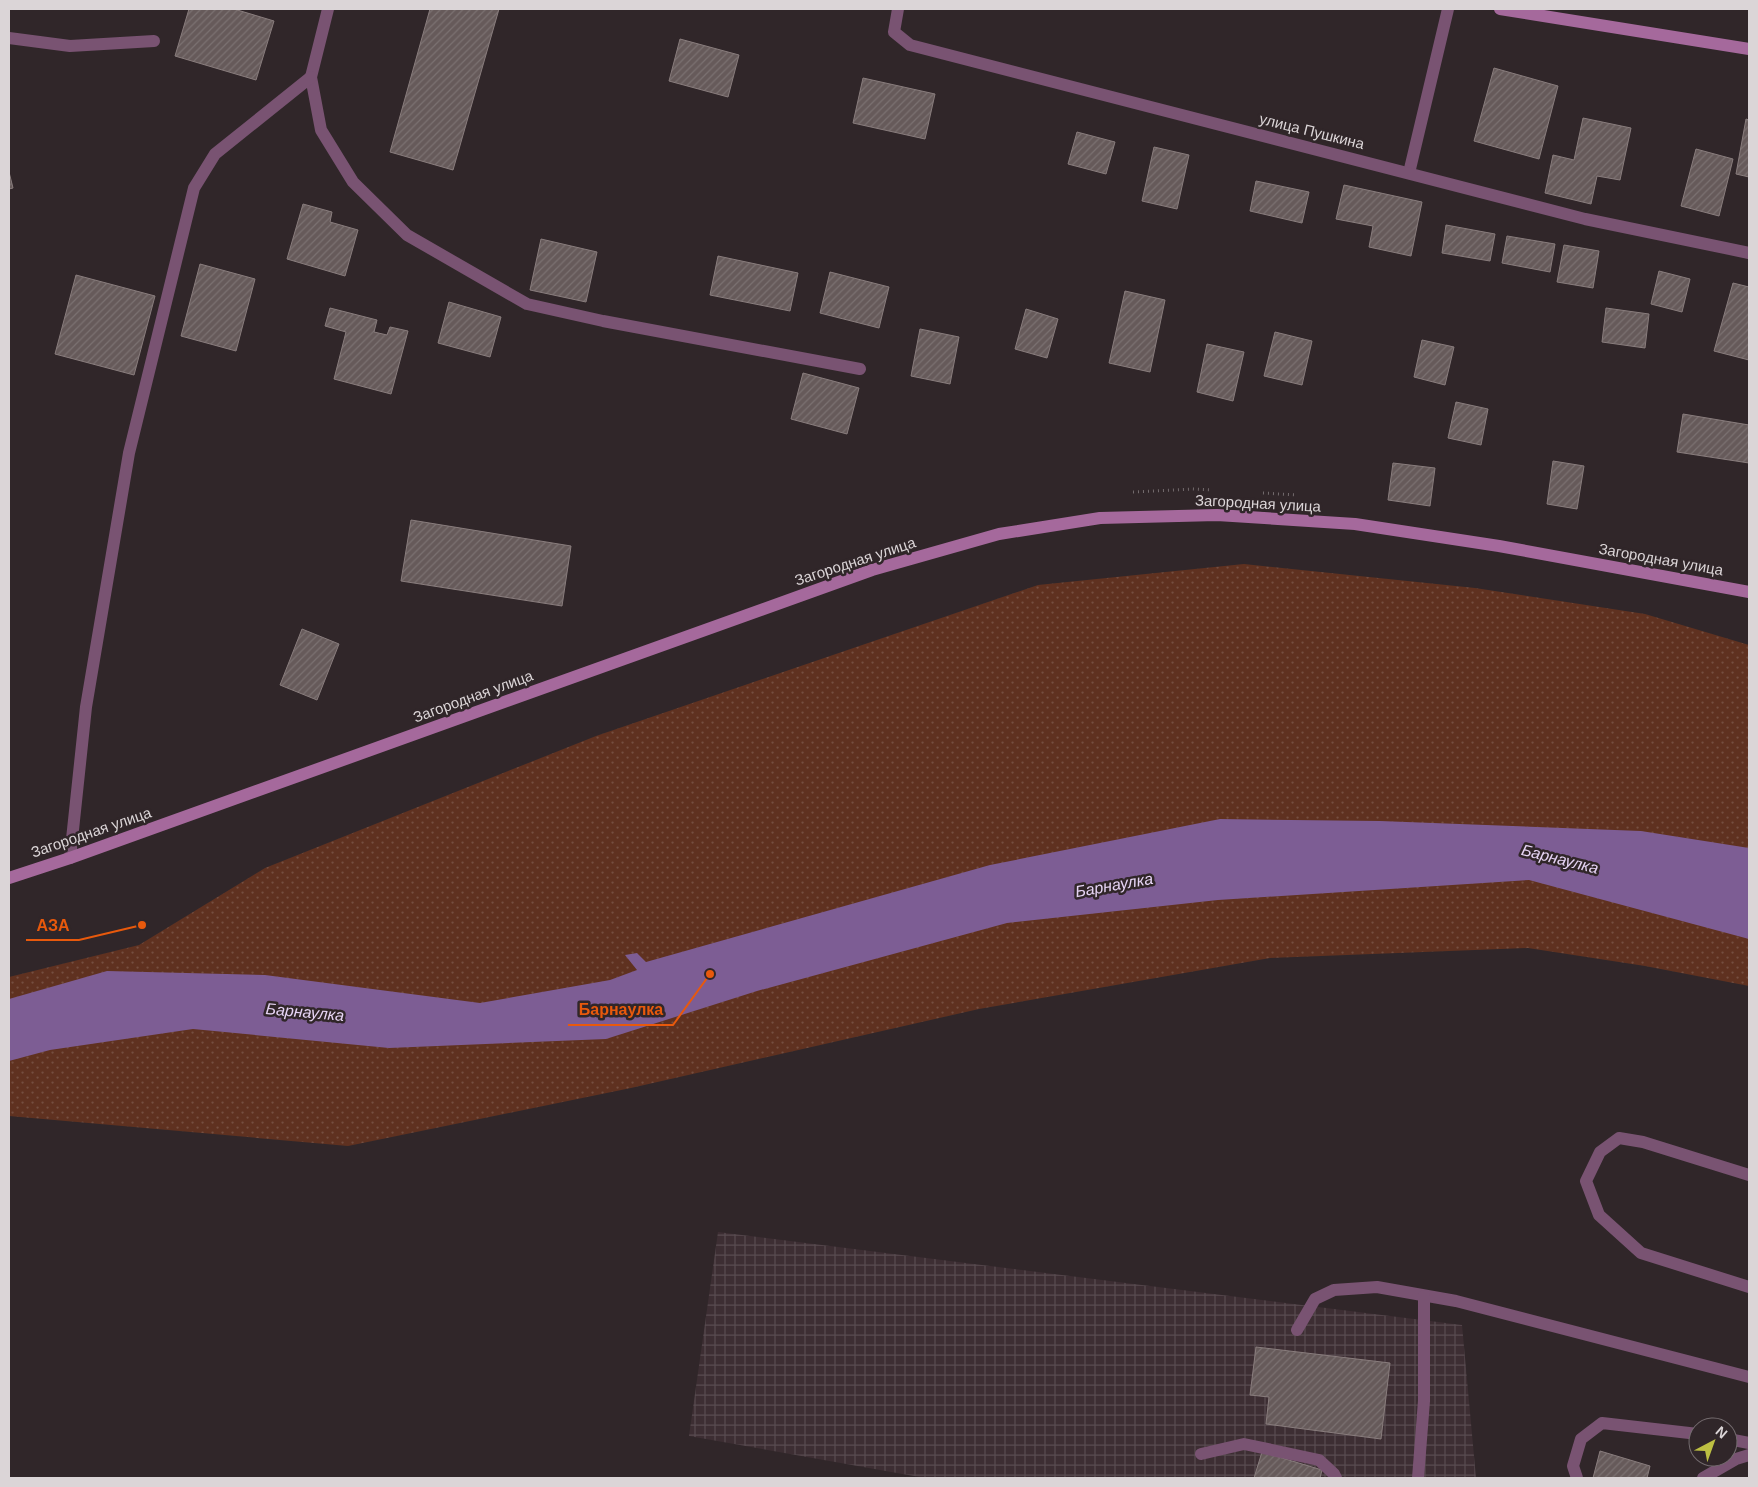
<svg xmlns="http://www.w3.org/2000/svg" width="1758" height="1487" font-family="Helvetica,sans-serif">
<style>
.industrial{fill:url(#industrial-grid)}
.green{fill:url(#green-dots)}
.water{fill:#7d5d94}
.building{fill:url(#building-hatch);stroke:#897d7d}
.lines{fill:none;stroke-linecap:round;stroke-linejoin:round}
.path{stroke:#736b6d;stroke-width:3;stroke-dasharray:1 4;stroke-linecap:butt}
.lane{stroke:#795372;stroke-width:12}
.street{stroke:#795372;stroke-width:12}
.secondary{stroke:#a5699c;stroke-width:12}
.labels{text-anchor:middle;dominant-baseline:central;stroke-width:5;stroke-linejoin:round;paint-order:stroke}
.street-label{font-size:15px;fill:#dbd5d7;stroke:#302629}
.water-label{font-size:16px;font-style:italic;fill:#e6d4f4;stroke:#302629}
.leader{fill:none;stroke:#e8590c;stroke-width:2}
.callout-dot{fill:#e8590c;stroke:#302629;stroke-width:2}
.callout-label{font-size:16px;text-anchor:middle;font-weight:bold;fill:#e8590c;stroke:#302629;stroke-width:5;stroke-linejoin:round;paint-order:stroke}
</style>
<defs>
<pattern id="industrial-grid" width="8" height="8" patternUnits="userSpaceOnUse" patternTransform="scale(1.25)"><rect width="8" height="8" fill="#3d2e33"/><path d="M0 4h8M4 0v8" fill="none" stroke="#584b50"/></pattern>
<pattern id="green-dots" width="8" height="8" patternUnits="userSpaceOnUse" patternTransform="scale(1.25)"><rect width="8" height="8" fill="#5f3120"/><path d="M2 2h.1M6 6h.1" fill="none" stroke="#754e40" stroke-width="1.8" stroke-linecap="round"/></pattern>
<pattern id="building-hatch" width="6" height="6" patternUnits="userSpaceOnUse" patternTransform="scale(1.25)"><rect width="6" height="6" fill="#665a5a"/><path d="M-1 1l2-2M0 6l6-6M5 7l2-2" fill="none" stroke="#7b7171"/></pattern>
</defs>
<rect width="100%" height="100%" fill="#302629"/>
<!-- industrial -->
<path class="industrial" d="M718,1232L1462,1325L1476,1478H925L689,1436Z"/>
<!-- green -->
<path class="green" d="M1244,564L1475,588L1645,614L1749,645V986L1645,966L1528,948L1270,958L979,1009L631,1088L348,1146L9,1116V977L139,945L265,868L596,736L1038,585Z"/>
<!-- water -->
<path class="water" d="M1220,819L1380,821L1641,831L1749,848V939L1529,880L1218,900L1007,923L757,991L606,1039L389,1048L193,1029L50,1050L9,1061V999L107,971L265,975L480,1003L610,980L637,970L625,955L637,953L646,962L990,865Z"/>
<!-- building -->
<g class="building">
<path d="M189,9H234L274,21L256,80L175,56Z"/>
<path d="M430,9H499L453,170L390,152Z"/>
<path d="M680,39L739,55L728,97L669,81Z"/>
<path d="M1494,68L1558,86L1539,159L1474,141Z"/>
<path d="M863,78L935,94L925,139L853,123Z"/>
<path d="M1583,118L1631,128L1620,180L1597,176L1591,204L1545,193L1553,155L1574,160Z"/>
<path d="M1746,119L1749,120V177L1736,174Z"/>
<path d="M1077,132L1115,142L1106,174L1068,164Z"/>
<path d="M1154,147L1189,155L1177,209L1142,201Z"/>
<path d="M1696,149L1733,159L1719,216L1681,206Z"/>
<path d="M9,172L13,188L9,189Z"/>
<path d="M1256,181L1309,192L1302,223L1250,211Z"/>
<path d="M1344,185L1422,202L1411,256L1369,247L1373,226L1336,219Z"/>
<path d="M303,204L332,212L330,222L358,230L345,276L287,259Z"/>
<path d="M1446,225L1495,234L1490,261L1442,253Z"/>
<path d="M1507,236L1555,244L1550,272L1502,263Z"/>
<path d="M541,239L597,252L586,302L530,290Z"/>
<path d="M1564,245L1599,251L1593,288L1557,282Z"/>
<path d="M718,256L798,273L790,311L710,295Z"/>
<path d="M200,264L255,279L236,351L181,336Z"/>
<path d="M1659,271L1690,279L1682,312L1651,304Z"/>
<path d="M830,272L889,287L879,328L820,313Z"/>
<path d="M76,275L155,296L134,375L55,354Z"/>
<path d="M1733,283L1749,287V360L1714,351Z"/>
<path d="M1125,291L1165,300L1150,372L1109,363Z"/>
<path d="M449,302L501,317L490,357L438,343Z"/>
<path d="M330,308L377,320L374,332L387,335L390,327L408,331L391,394L334,379L346,332L325,326Z"/>
<path d="M1606,308L1649,314L1645,348L1602,342Z"/>
<path d="M1026,309L1058,319L1047,358L1015,349Z"/>
<path d="M920,329L959,337L950,384L911,376Z"/>
<path d="M1275,332L1312,341L1302,385L1264,376Z"/>
<path d="M1422,340L1454,347L1445,385L1414,377Z"/>
<path d="M1207,344L1244,352L1233,401L1197,392Z"/>
<path d="M803,373L859,388L847,434L791,419Z"/>
<path d="M1456,402L1488,409L1481,445L1448,438Z"/>
<path d="M1683,414L1749,425V463L1677,452Z"/>
<path d="M1553,461L1584,466L1577,509L1547,504Z"/>
<path d="M1393,463L1435,468L1430,506L1388,500Z"/>
<path d="M411,520L571,546L562,606L401,581Z"/>
<path d="M302,629L339,644L317,700L280,685Z"/>
<path d="M1256,1347L1390,1363L1381,1439L1266,1424L1269,1397L1250,1395Z"/>
<path d="M1600,1451L1650,1466L1647,1478H1593Z"/>
<path d="M1262,1452L1322,1470L1320,1478H1254Z"/>
</g>
<g class="lines">
<!-- path -->
<g class="path">
<path d="M1133,492L1192,489L1212,490"/>
<path d="M1263,493L1297,495"/>
</g>
<!-- lane -->
<g class="lane">
<path d="M328,9L311,77L321,130L353,182L407,235L527,304L603,321L860,369"/>
<path d="M9,38L70,46L154,41"/>
<path d="M1409,173L1448,9"/>
<path d="M70,858L86,707L129,453L194,188L215,154L311,77"/>
<path d="M1749,1175L1643,1142L1619,1138L1600,1152L1586,1181L1599,1215L1641,1253L1749,1287"/>
<path d="M1297,1330L1315,1299L1334,1290L1377,1287L1456,1301L1749,1377"/>
<path d="M1728,1439L1749,1443"/>
<path d="M1201,1454L1244,1444L1319,1460L1334,1474L1336,1478"/>
<path d="M1418,1478L1424,1401V1296"/>
<path d="M1577,1478L1573,1466L1581,1439L1602,1423L1698,1434"/>
<path d="M1703,1478L1736,1459L1749,1455"/>
</g>
<!-- street -->
<path class="street" d="M898,9L894,32L910,45L1585,219L1749,253"/>
<!-- secondary -->
<g class="secondary">
<path d="M1500,9L1749,49"/>
<path d="M9,878L70,858L872,570L999,534L1100,518L1217,515L1355,524L1499,546L1749,592"/>
</g>
</g>
<g class="labels">
<!-- street labels -->
<g class="street-label">
<text transform="translate(1312 131) rotate(14)">улица Пушкина</text>
<text transform="translate(1258 503) rotate(3)">Загородная улица</text>
<text transform="translate(1661 559) rotate(10)">Загородная улица</text>
<text transform="translate(855 561) rotate(-18)">Загородная улица</text>
<text transform="translate(473 696) rotate(-20)">Загородная улица</text>
<text transform="translate(91 832) rotate(-19)">Загородная улица</text>
</g>
<!-- water labels -->
<g class="water-label">
<text transform="translate(1560 859) rotate(14)">Барнаулка</text>
<text transform="translate(1114 885) rotate(-10)">Барнаулка</text>
<text transform="translate(305 1012) rotate(5)">Барнаулка</text>
</g>
</g>
<!-- callouts -->
<path class="leader" d="M142 925L79 940H26M710 974L673 1025H568"/>
<g class="callout-dot">
<circle cx="142" cy="925" r="5"/>
<circle cx="710" cy="974" r="5"/>
</g>
<g class="callout-label">
<text x="53" y="931">АЗА</text>
<text x="621" y="1015">Барнаулка</text>
</g>
<!-- border -->
<rect width="1758" height="1487" fill="none" stroke="#dbd5d7" stroke-width="20"/>
<!-- north arrow -->
<g transform="translate(1713 1442) rotate(41)"><circle r="24" fill="#302629" stroke="#746c6f"/>
<path d="M0-4L9 19L0 12L-9 19Z" fill="#bdbf42"/>
<text y="-8" font-size="14" font-weight="bold" text-anchor="middle" fill="#dbd5d7">N</text>
</g>
</svg>
